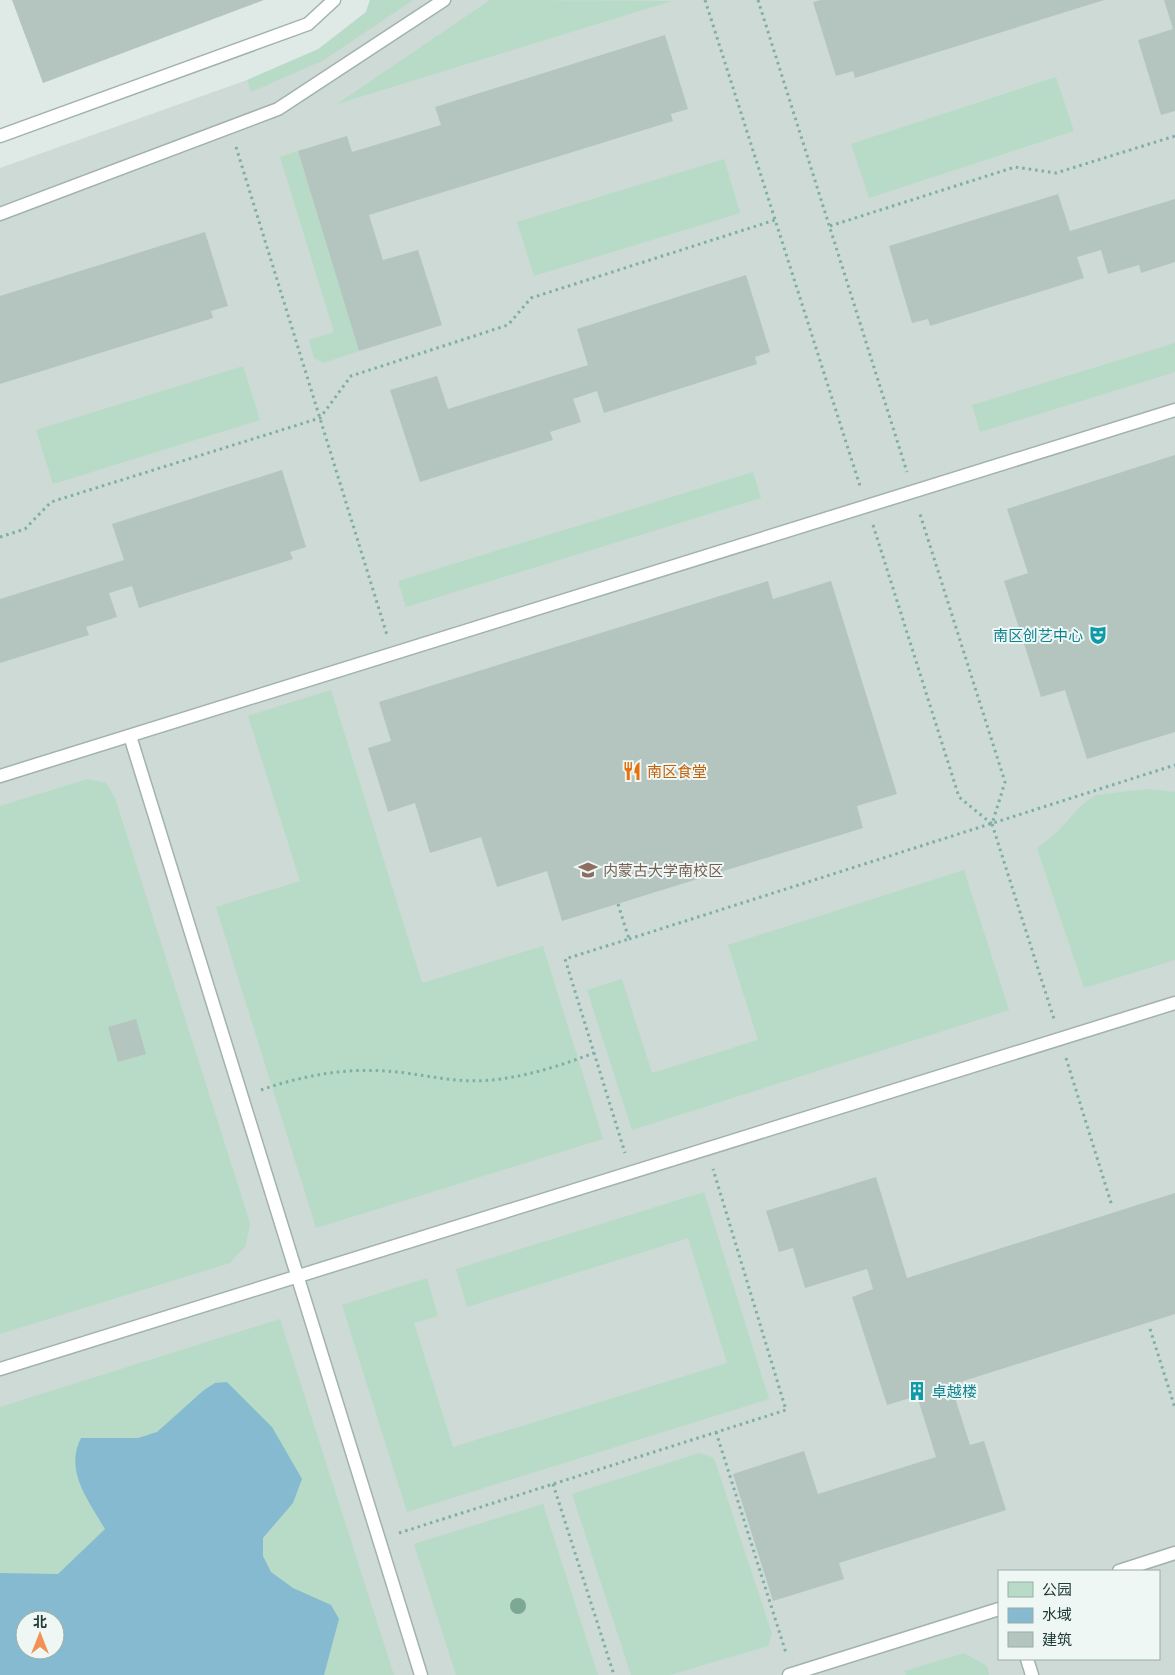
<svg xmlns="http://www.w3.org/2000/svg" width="1175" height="1675" font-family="Barlow,'Noto Sans SC',sans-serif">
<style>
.built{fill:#cddad6;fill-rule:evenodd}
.green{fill:#b7dbc6;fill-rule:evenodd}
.water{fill:#86bad0;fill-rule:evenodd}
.building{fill:#b4c5c0}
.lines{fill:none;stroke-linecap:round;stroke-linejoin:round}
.service-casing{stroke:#a2b2ae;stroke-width:15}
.path{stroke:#7faea5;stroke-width:3;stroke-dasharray:2.5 4;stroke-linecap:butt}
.service{stroke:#fff;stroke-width:12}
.tree{fill:#7ba793}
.labels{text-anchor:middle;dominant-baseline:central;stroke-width:4;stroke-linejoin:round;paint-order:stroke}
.culture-label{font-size:15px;fill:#0d838f;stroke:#eff7f4;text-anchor:end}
.food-label{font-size:15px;fill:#c56008;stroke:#eff7f4;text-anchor:start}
.education-label{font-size:15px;fill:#785e54;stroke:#eff7f4;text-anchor:start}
</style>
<rect width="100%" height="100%" fill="#dfeae6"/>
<!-- built -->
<path class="built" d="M370,0H1175V1675H0V168L247,80L318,49L366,12ZM999,1571H1159V1659H999ZM25,1620H55V1650H25Z"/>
<!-- green -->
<g class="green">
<path d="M370,0H413L324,60L251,92L247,80L319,49L366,12Z"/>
<path d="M490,0L672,1L337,104Z"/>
<path d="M1056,77L1074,131L869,198L851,144Z"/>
<path d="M298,151L359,351L323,363L314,358L309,340L334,332L280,157Z"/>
<path d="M724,159L740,213L534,276L517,222Z"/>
<path d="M1175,343V372L980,432L972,405Z"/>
<path d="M243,366L260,420L53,484L36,430Z"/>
<path d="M753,472L761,498L406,607L398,581Z"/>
<path d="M331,690L422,983L543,946L603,1139L316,1228L216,907L300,881L248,716Z"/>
<path d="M88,779L106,783L115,798L250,1223L246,1245L230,1263L0,1334V806Z"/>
<path d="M1147,789L1175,792V960L1084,988L1037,848L1056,833L1083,804L1096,795Z"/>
<path d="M964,870L1009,1010L632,1130L587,990L622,979L652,1073L758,1040L728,945Z"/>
<path d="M704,1192L769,1399L407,1512L342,1305L427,1278L438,1316L414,1323L453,1447L727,1363L688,1238L467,1307L456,1269Z"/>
<path d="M280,1319L394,1675H0V1407ZM25,1620H55V1650H25Z"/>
<path d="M699,1453L714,1458L772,1634L768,1646L670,1675H631L572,1494Z"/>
<path d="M543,1504L598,1675H456L414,1544Z"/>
<path d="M964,1653L987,1666L989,1675H906L905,1671Z"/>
</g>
<!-- water -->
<path class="water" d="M227,1382L272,1427L302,1479L293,1503L263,1538V1556L271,1572L293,1588L331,1605L339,1619L324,1675H0V1573L58,1574L105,1529C89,1501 64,1471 81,1438H138L157,1432L204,1390L215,1383ZM25,1620H55V1650H25Z"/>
<!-- building -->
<g class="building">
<path d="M12,0H264L43,83Z"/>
<path d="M821,0H1104L855,78L853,71L836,76L813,2Z"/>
<path d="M1164,0H1175V111L1161,115L1138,40L1173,29Z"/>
<path d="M665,35L688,109L671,114L673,121L369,215L383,260L418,250L442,325L359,351L298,151L347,136L352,152L441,125L435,107Z"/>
<path d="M1058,194L1070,231L1175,199V262L1141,273L1139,265L1108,274L1101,250L1077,257L1084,278L930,326L928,319L912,323L889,246Z"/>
<path d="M205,232L228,306L211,311L213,318L0,384V296Z"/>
<path d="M746,275L770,352L755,357L757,364L604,413L597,391L573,399L581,422L550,432L553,440L420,482L390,390L437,376L448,409L588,365L577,329Z"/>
<path d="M1175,455V732L1087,759L1065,690L1041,697L1004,581L1028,573L1007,509Z"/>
<path d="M282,470L306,547L290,552L293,559L139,608L132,586L109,593L117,617L86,627L89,635L0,663V599L124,560L112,524Z"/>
<path d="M768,581L773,599L831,581L897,794L857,806L863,828L562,921L547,871L497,887L481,837L430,853L415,803L388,812L368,748L391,741L379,702Z"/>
<path d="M136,1019L146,1054L118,1062L108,1027Z"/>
<path d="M876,1177L907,1278L1175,1193V1314L951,1385L970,1445L984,1441L1006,1510L839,1563L844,1579L773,1601L733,1474L804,1451L818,1494L936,1457L917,1396L887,1405L852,1297L873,1289L867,1269L805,1288L793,1248L779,1252L766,1211Z"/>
</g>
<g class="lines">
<!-- service casing -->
<g class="service-casing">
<g id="service">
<path d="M0,136L308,24L334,0"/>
<path d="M0,214L278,109L444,0"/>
<path d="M130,736L421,1675"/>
<path d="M0,776L1175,410"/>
<path d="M0,1369L1175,1003"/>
<path d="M1119,1571L1175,1553"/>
<path d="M1027,1659L1032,1675"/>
<path d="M789,1675L999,1609"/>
</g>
</g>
<!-- path -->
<g class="path">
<path d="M705,0L860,486"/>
<path d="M758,0L907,472"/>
<path d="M236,147L387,635"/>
<path d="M830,226L1015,167L1056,173L1175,136"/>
<path d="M873,525L959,797L992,824L1005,782L919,511"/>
<path d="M0,537L25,529L51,502L320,418L351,376L508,325L531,298L775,220"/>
<path d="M992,824L1054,1019"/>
<path d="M618,904L629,939L565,959L625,1153"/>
<path d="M629,939L1175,765"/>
<path d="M1066,1058L1112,1206"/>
<path d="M261,1090C301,1076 343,1068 385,1071C420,1073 456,1084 491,1080C526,1077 562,1065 594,1053"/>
<path d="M1150,1329L1175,1408"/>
<path d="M716,1432L786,1653"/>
<path d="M553,1484L614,1675"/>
<path d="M399,1533L786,1410L713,1169"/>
</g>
<!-- service -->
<use href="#service" class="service"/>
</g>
<!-- trees -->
<circle class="tree" cx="518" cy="1606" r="8"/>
<!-- icons -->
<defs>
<g id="theatre-bare" transform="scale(1.5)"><path d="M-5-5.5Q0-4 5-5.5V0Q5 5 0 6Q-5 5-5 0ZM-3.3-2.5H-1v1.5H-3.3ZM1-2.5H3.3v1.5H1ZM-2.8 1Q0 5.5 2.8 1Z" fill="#0f9aa8" stroke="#eff7f4" stroke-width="2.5" paint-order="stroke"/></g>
<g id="restaurant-bare" transform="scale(1.5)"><path d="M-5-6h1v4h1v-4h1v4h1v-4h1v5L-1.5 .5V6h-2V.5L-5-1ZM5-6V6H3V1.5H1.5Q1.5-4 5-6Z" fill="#e8710a" stroke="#eff7f4" stroke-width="2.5" paint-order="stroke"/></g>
<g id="university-bare" transform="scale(1.5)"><path d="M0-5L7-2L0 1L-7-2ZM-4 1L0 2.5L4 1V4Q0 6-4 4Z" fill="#8d6e63" stroke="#eff7f4" stroke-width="2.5" paint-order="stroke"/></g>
<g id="building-bare" transform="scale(1.5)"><path d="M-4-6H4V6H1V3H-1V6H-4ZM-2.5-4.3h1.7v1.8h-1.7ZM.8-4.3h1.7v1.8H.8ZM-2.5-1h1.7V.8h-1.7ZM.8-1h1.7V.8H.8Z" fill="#0f9aa8" stroke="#eff7f4" stroke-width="2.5" paint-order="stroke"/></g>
</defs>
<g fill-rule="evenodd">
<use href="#theatre-bare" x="1098" y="635"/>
<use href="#restaurant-bare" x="632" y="771"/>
<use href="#university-bare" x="588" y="870"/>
<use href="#building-bare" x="917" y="1391"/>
</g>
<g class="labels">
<!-- culture labels -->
<g class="culture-label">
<text x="1083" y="635">南区创艺中心</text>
<text x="932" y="1391" text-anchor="start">卓越楼</text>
</g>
<!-- food labels -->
<g class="food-label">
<text x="647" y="771">南区食堂</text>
</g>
<!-- education labels -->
<g class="education-label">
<text x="603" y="870">内蒙古大学南校区</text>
</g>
</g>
<!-- legend -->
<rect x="998" y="1570" width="162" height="90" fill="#eff7f4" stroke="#9caba8"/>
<rect x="1008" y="1582" width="25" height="15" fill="#b7dbc6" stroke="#9caba8"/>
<text x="1042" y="1595" font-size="15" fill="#203a36">公园</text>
<rect x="1008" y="1608" width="25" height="15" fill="#86bad0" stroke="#9caba8"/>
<text x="1042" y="1620" font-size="15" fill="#203a36">水域</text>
<rect x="1008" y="1632" width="25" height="15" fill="#b4c5c0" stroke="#9caba8"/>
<text x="1042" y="1645" font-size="15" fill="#203a36">建筑</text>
<!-- north arrow -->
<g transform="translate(40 1635)"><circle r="24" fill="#eff7f4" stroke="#9caba8"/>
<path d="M0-4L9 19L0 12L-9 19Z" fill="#f19155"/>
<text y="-8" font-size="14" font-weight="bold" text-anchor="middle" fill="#203a36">北</text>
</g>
</svg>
